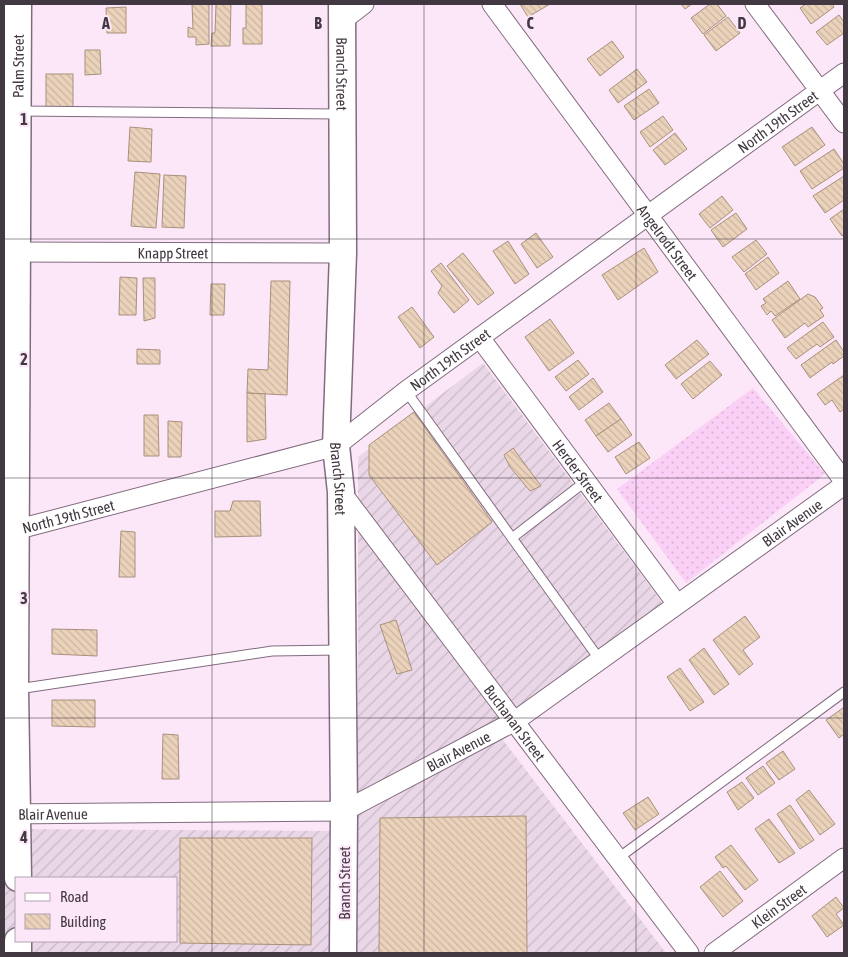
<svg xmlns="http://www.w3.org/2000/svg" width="848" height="957" font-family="'Asap Condensed',sans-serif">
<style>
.industrial{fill:url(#industrial-furrows);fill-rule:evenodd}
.grass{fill:url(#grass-dots)}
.building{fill:url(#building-back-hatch);stroke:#a8907b}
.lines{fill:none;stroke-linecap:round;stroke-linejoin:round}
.lane-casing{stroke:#826b7f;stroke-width:11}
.street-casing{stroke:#826b7f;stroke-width:21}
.secondary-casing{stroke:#826b7f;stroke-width:29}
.lane{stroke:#fff;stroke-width:9}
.street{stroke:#fff;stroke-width:19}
.secondary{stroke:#fff;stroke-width:26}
.grid{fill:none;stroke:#423841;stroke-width:1;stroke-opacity:0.55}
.labels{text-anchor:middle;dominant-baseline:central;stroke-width:4;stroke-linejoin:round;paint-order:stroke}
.street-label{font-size:15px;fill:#423841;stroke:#fce7f9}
.grid-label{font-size:16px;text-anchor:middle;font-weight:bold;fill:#423841;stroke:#fce7f9;stroke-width:4;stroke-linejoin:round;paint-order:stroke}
</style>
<defs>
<pattern id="industrial-furrows" width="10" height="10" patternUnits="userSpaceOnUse" patternTransform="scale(1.25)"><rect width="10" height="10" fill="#e9d7e7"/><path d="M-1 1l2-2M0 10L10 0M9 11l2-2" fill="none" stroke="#c9b9c7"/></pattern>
<pattern id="grass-dots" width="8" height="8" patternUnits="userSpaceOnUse" patternTransform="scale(1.25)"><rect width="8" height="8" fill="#fbd0f6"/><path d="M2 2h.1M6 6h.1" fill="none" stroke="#d8b3d4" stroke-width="1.8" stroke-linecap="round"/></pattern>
<pattern id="building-back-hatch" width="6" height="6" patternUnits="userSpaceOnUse" patternTransform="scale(1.25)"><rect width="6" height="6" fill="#ebd2bb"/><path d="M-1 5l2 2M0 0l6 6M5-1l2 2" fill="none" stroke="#cbb5a2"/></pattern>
</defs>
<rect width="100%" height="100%" fill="#fce7f9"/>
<!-- industrial -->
<path class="industrial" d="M483,363L658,597L667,611L496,731L666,953H4V829L344,831V811L358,774V457ZM16,878H176V941H16Z"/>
<!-- grass -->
<path class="grass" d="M753,388L825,474L686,583L617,489Z"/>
<!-- building -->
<g class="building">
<path d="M192,4H209V44L196,45V37H188V27L193,29Z"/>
<path d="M216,4H231L230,46H211L212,33H215Z"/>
<path d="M246,4H262V44H243V28H246Z"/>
<path d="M520,4H550L528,17Z"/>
<path d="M681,4H692L685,9Z"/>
<path d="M710,4H717L726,16L703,34L691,18Z"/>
<path d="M806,4H832L834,7L811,24L800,8Z"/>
<path d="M126,7V33H107L106,8Z"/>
<path d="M839,15L844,22V33L827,45L816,32Z"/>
<path d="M728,17L740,33L716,51L704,35Z"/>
<path d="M612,41L624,57L600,76L587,59Z"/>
<path d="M85,50H100L101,74L85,75Z"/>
<path d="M637,69L647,82L618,103L609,90Z"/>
<rect x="46" y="74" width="27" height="33"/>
<path d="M649,89L659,103L634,120L624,106Z"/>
<path d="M663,116L673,130L650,147L640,132Z"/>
<path d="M130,127L152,129L151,162L128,161Z"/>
<path d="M812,127L825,145L795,166L782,147Z"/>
<path d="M675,133L687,149L665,165L653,150Z"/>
<path d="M834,149L844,164V168L812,189L800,171Z"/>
<path d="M135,172L160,174L156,228L131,226Z"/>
<path d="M164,175L186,176L184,228L162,227Z"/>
<path d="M844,176V200L825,213L813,196Z"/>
<path d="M722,196L733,210L710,228L699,214Z"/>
<path d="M844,209V234L842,236L830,219Z"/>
<path d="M736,213L747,229L723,247L711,230Z"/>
<path d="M536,233L553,257L537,268L521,244Z"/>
<path d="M756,240L767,254L744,272L732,257Z"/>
<path d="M508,241L529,274L515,284L493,251Z"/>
<path d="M644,248L658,272L618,300L602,275Z"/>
<path d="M463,253L494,293L478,305L447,266Z"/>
<path d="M768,257L779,273L756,290L745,274Z"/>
<path d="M441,263L469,300L454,313L438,293L442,286L431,271Z"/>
<path d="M120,277L137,278L136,315H119Z"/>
<path d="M143,278H155V318L144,321Z"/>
<path d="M271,281H290L287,395L247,393L248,369L268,370Z"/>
<path d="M788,281L800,299L775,316L771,311L767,315L761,306L766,303L763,299Z"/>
<path d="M211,284H225L224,315H210Z"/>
<path d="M808,294L815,297L823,308L820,310L824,316L808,327L805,323L785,338L772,320Z"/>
<path d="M412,307L434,337L420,348L398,317Z"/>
<path d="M550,319L574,353L549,371L525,337Z"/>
<path d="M823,322L834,337L820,347L817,344L796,359L787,348Z"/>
<path d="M697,340L709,354L676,379L665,365Z"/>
<path d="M836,340L844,352V356L833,364L832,362L810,378L801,365Z"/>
<path d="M137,349L160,350V364H137Z"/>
<path d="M578,360L589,374L566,391L555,377Z"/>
<path d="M710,361L722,375L693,399L681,384Z"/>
<path d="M844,375V409L840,412L832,400L825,405L817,394Z"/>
<path d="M593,378L603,392L579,410L569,397Z"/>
<path d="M247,393L265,394L266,439L247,442Z"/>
<path d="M609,403L621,419L596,436L585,420Z"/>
<path d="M414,412L492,522L437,565L369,475V445Z"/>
<path d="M144,415H158L159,456H144Z"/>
<path d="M621,419L632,435L608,452L596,436Z"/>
<path d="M168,421L182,422L181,457H168Z"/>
<path d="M639,442L650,458L626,474L615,457Z"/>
<path d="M513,448L541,486L530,491L510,467L504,455Z"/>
<path d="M233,501H260L261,536L215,537V511H230Z"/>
<path d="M121,531L135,532V577H119Z"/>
<path d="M745,616L760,637L743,650L753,664L739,675L713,640Z"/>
<path d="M396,620L412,670L397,674L380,625Z"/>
<path d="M52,629L97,630V656L52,654Z"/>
<path d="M704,648L729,684L714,695L689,660Z"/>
<path d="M680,668L704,702L690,711L667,677Z"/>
<path d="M52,700H95V727L52,726Z"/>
<path d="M843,708L844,710V734L839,738L826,720Z"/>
<path d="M163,734L178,735L179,779H162Z"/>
<path d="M783,751L795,769L779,780L766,763Z"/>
<path d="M763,766L775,783L758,795L746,778Z"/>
<path d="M742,782L754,798L738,810L727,792Z"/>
<path d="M809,790L835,824L820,835L796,800Z"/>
<path d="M648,797L659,814L635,830L623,813Z"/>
<path d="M790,805L814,840L800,849L777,814Z"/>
<path d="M526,816L527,953H379L380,818Z"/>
<path d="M769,819L795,853L779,863L755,829Z"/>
<path d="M180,838H312L311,945L180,943Z"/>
<path d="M731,845L758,880L745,890L726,866L723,868L715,857Z"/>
<path d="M720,871L743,901L723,917L700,887Z"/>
<path d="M836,897L844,908L836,914L844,925L827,937L812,916Z"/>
</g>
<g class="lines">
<!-- lane casing -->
<g class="lane-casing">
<g id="lane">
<path d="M20,111L339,114"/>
<path d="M406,391L600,660"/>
<path d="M512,538L586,481"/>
<path d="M18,689L272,651L339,650"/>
<path d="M617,859L844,692"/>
</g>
</g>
<!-- street casing -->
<g class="street-casing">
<g id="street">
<path id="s1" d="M492,4L844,481"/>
<path d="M755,4L844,123"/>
<path d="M342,21L364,4"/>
<path id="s2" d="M4,252L343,253"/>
<path id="s3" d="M480,338L677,604"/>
<path id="s4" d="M341,492L689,953"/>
<path id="s5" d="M5,530H15L336,446L406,391L844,73"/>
<path id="s6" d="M4,814L344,811L515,721L844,485"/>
<path id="s7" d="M714,953L844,858"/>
</g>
</g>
<!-- secondary casing -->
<g class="secondary-casing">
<g id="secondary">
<path id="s8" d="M342,4L343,253L336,446L341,492L344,811L343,953"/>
<path id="s9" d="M18,878L15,689L18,4"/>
<path d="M18,941V953"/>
</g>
</g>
<!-- lane -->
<use href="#lane" class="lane"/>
<!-- street -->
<use href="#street" class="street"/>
<!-- secondary -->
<use href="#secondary" class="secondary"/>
</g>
<!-- grid -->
<path class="grid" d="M212,4V953M424,4V953M636,4V953M4,239H844M4,478H844M4,718H844"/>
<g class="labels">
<!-- street labels -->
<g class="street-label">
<text stroke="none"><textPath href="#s9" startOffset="812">Palm Street</textPath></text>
<text stroke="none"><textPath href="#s8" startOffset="70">Branch Street</textPath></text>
<text stroke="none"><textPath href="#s5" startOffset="890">North 19th Street</textPath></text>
<text stroke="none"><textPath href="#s1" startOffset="296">Angelrodt Street</textPath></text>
<text stroke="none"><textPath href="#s2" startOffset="169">Knapp Street</textPath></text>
<text stroke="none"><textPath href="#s5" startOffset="485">North 19th Street</textPath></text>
<text stroke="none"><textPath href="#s3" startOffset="165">Herder Street</textPath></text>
<text stroke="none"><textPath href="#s8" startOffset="475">Branch Street</textPath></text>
<text stroke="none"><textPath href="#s5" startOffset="65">North 19th Street</textPath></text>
<text stroke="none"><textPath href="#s6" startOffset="874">Blair Avenue</textPath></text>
<text stroke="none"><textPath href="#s4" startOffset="289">Buchanan Street</textPath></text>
<text stroke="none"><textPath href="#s6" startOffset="469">Blair Avenue</textPath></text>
<text stroke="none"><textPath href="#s6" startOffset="49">Blair Avenue</textPath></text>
<text transform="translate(344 883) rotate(-90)">Branch Street</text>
<text stroke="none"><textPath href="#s7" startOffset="80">Klein Street</textPath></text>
</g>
</g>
<g class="grid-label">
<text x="106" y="29">A</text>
<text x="318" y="29">B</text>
<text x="530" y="29">C</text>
<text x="742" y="29">D</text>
<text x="24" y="125">1</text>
<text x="24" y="365">2</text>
<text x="24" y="604">3</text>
<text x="24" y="843">4</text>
</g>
<!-- border -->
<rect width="848" height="957" fill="none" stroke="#423841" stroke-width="10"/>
<!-- legend -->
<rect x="15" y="877" width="162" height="65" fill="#fce7f9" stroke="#b2a1af"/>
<rect x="25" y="893" width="25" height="8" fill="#ffffff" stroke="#b2a1af"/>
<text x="60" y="902" font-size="15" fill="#423841">Road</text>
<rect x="25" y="914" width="25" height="15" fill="url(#building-back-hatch)" stroke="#b2a1af"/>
<text x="60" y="927" font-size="15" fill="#423841">Building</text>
</svg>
